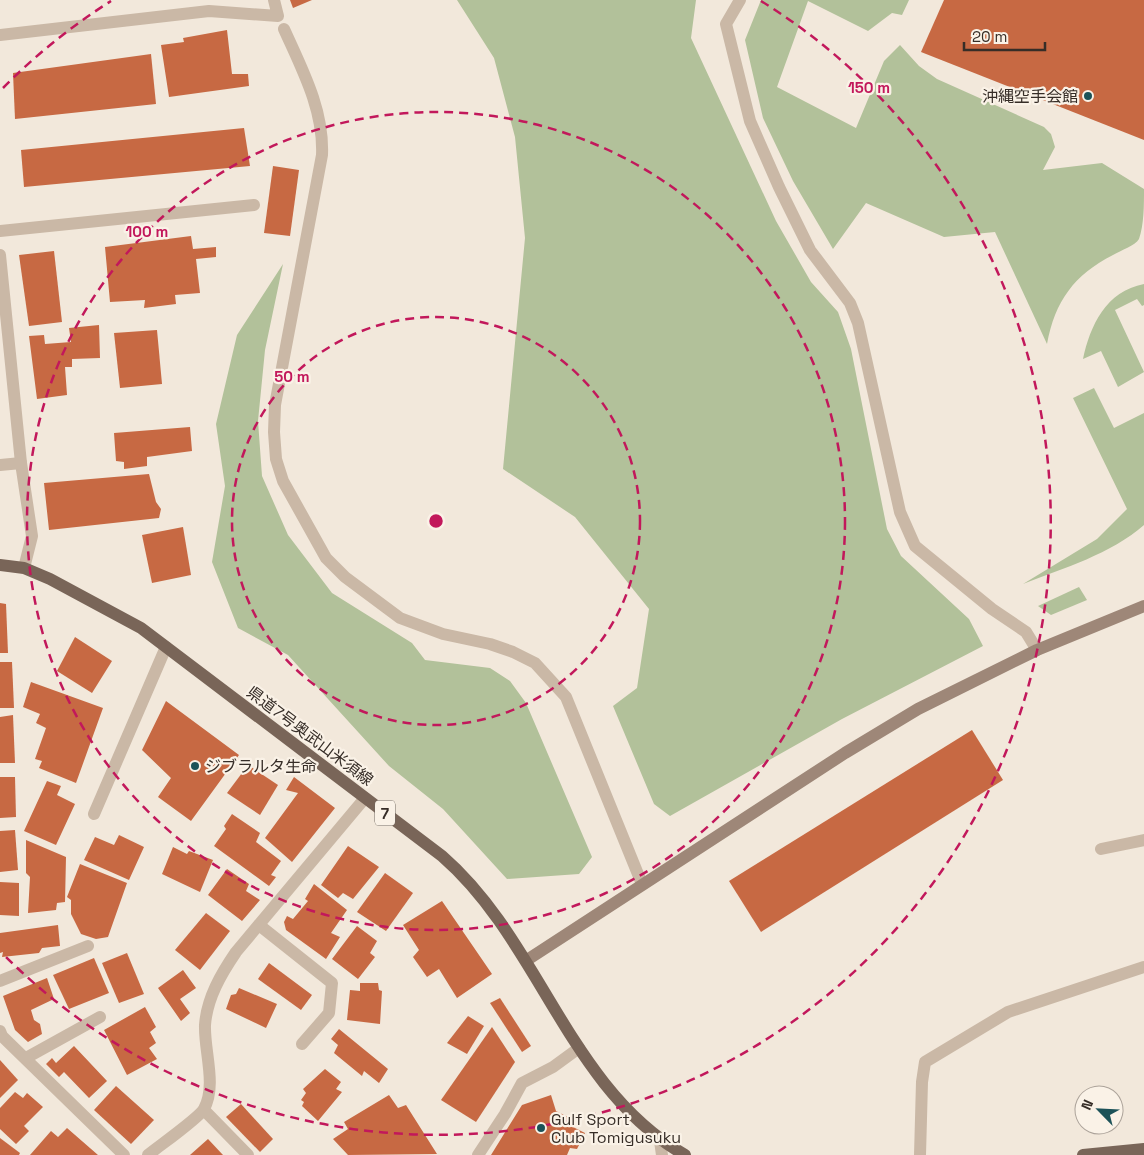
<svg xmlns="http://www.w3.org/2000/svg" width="1144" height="1155" font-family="'Space Grotesk','Noto Sans JP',sans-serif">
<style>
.green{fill:#b2c19a}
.building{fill:#c76943}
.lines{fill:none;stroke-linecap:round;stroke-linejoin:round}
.lane{stroke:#cab8a6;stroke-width:12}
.street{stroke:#cab8a6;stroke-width:12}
.secondary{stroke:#9e8778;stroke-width:12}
.primary{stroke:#796558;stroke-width:12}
.ring{fill:none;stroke:#c2185b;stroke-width:2.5;stroke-dasharray:9 6}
.poi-dot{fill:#1c5258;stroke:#faf2e7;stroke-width:2}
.labels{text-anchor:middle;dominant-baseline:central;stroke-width:4.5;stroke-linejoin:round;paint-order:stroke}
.shield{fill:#faf2e7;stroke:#716861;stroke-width:1}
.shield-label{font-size:15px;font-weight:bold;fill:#362d27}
.poi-label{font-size:16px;fill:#362d27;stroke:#faf2e7;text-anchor:start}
.street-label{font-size:16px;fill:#362d27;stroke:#faf2e7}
.centre{fill:#c2185b;stroke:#faf2e7;stroke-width:2.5}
.ring-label{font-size:15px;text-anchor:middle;font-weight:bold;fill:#c2185b;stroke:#faf2e7;stroke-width:4.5;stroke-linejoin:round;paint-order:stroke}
</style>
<rect width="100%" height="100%" fill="#f2e8db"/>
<!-- green -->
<g class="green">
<path d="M457,0H696L691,38L776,221L811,282L838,312L851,349L887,529L901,556L969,619L983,646L842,719L670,816L654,804L613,706L637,688L649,609L575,517L503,469L525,238L515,137L494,58Z"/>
<path d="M761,0H909L902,15L892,13L868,31L808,1L777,87L856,128L884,61L900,45L919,66L937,79L1044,127L1051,134L1055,147L1043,170L1102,163L1144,189C1144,205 1144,225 1139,239C1135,246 1121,250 1113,255C1074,275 1055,301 1047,344L995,232L944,237L866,203L833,249L793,181L763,118L745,40Z"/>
<path d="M283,264L265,350L258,421L262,476L288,535L332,593L412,643L425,660L490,668L510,681L526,703L592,857L579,874L507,879L443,809L389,766L288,655L238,628L212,562L225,486L216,424L237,335Z"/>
<path d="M1144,284V305L1142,306L1137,299L1115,310L1144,372L1118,387L1101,351L1083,359C1090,326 1106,291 1144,284Z"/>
<path d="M1094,388L1114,428L1144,413V525C1111,554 1064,568 1023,584L1097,539L1127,509L1073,398Z"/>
<path d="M1079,587L1087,600L1051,615L1038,606Z"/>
</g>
<!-- building -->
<g class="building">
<path d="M290,0H312L293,8Z"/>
<path d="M944,0H1144V140L921,52Z"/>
<path d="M227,30L232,74H248L249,86L169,97L161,45L184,42L183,38Z"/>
<path d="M151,54L156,104L15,119L13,73Z"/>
<path d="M244,128L250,166L24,187L21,150Z"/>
<path d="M273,166L299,170L290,236L264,233Z"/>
<path d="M191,236L193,249L216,247V257L196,259L200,293L175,295L176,304L144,308L145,300L110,302L105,247Z"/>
<path d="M54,251L62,322L29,326L19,255Z"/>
<path d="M99,325L100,358L72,359V367H65L67,395L37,399L29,336L44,335L45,344L71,342L69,328Z"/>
<path d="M157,330L162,384L120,388L114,333Z"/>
<path d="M190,427L192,451L147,457V466L124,469V462L116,461L114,433Z"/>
<path d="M149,474L156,502L161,509L159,518L49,530L44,483Z"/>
<path d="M183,527L191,575L152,583L142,535Z"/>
<path d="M0,603L6,604L8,653H0Z"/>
<path d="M75,637L112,661L92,693L57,671Z"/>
<path d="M0,662H12L14,708H0Z"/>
<path d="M31,682L103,708L76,783L39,768L42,761L35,759L46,728L36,723L40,714L23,707Z"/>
<path d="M166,701L239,755L191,821L158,797L171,778L142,750Z"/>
<path d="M13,715L15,763H0V717Z"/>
<path d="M972,730L1003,780L761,932L729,881Z"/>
<path d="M248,765L278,785L260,815L227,793Z"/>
<path d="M0,777H15L16,817L0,818Z"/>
<path d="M294,777L335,808L292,862L265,838L298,793L286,790Z"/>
<path d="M47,781L61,786L57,795L75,804L56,845L24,831Z"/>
<path d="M232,814L260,833L256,842L281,861L271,875L276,877L269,886L214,846L226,829L224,826Z"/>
<path d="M15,830L18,870L0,872V831Z"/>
<path d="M119,835L144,847L129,880L84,860L95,837L114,845Z"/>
<path d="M26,840L66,857L65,902L57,903L56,910L28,913L30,877L26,873Z"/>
<path d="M348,846L379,867L353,899L343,893L338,898L321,885Z"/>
<path d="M173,847L187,854L189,851L213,860L200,892L162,874Z"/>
<path d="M80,864L127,883L108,937L96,939L81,934L71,914V900L67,897Z"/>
<path d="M227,869L249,884L246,891L260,900L242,921L208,895Z"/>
<path d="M385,873L413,893L386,931L357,912Z"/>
<path d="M0,882L19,883V916L0,915Z"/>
<path d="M314,884L347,910L331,933L340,937L326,959L286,930L284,922L287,916L293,919L308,901L305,899Z"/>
<path d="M442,901L492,974L457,998L439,969L427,977L413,957L419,950L403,925Z"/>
<path d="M206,913L230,931L200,970L175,950Z"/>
<path d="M58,925L60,946L42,948L39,953L2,957L3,952L0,953V933Z"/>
<path d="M357,926L377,941L370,953L375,957L358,979L332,959Z"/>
<path d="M127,953L144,994L119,1003L102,963Z"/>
<path d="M94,958L109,993L69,1009L53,975Z"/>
<path d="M269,963L312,995L301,1010L258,979Z"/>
<path d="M183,970L196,988L180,999L190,1013L181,1021L158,988Z"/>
<path d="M47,978L54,999L31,1010L34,1020L40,1024L42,1034L28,1042L15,1030L3,996Z"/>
<path d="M360,983H378L379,990L382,991L380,1024L347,1020L350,990L360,991Z"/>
<path d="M239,988L277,1004L266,1028L226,1009L231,995L236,994Z"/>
<path d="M500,998L531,1046L522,1052L490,1003Z"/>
<path d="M145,1007L156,1027L150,1032L156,1043L149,1048L157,1059L127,1075L104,1030Z"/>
<path d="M468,1016L484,1026L467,1054L447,1043Z"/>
<path d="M492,1027L515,1062L476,1122L441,1100Z"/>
<path d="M339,1029L388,1069L379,1083L364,1071L362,1076L334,1053L338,1045L331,1039Z"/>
<path d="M74,1046L107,1081L89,1098L64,1072L59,1077L46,1064L52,1058L56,1063Z"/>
<path d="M0,1060L18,1080L0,1098Z"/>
<path d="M325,1069L341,1082L336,1089L342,1092L318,1121L302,1106L304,1102L301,1100L306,1093L303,1089Z"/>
<path d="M116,1086L154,1120L131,1144L94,1110Z"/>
<path d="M15,1092L23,1098L27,1093L43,1107L24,1126L29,1131L16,1144L0,1129V1108Z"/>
<path d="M389,1095L398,1108L406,1105L437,1154L348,1155L333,1139L348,1129L344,1122Z"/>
<path d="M551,1095L556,1111L568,1117L565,1123L585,1133L577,1149L570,1148L567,1155H491L522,1105Z"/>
<path d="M241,1104L273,1139L260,1152L226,1117Z"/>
<path d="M67,1128L98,1155H30L51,1131L58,1137Z"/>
<path d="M0,1138L20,1153L19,1155H0Z"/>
<path d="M208,1139L223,1155H190Z"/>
</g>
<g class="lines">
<!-- lane -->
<g class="lane">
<path d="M740,0L726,24L750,121L779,187L810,250L850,303L858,323L900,512L915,546L992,609L1026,632L1037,650"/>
<path d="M284,29C302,69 324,110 322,155L275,405L274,432L276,459L283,481L326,558L345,577L400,618L443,634L490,644L513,652L535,663L566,697L642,884"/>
<path d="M259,925L332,983L329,1013L302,1044"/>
<path d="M478,1155L505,1114L522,1083L553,1067L579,1048"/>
</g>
<!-- street -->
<g class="street">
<path d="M0,35L209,11L278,16L274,0"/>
<path d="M0,231L254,205"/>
<path d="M0,255L21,463L32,536L24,568"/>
<path d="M0,465L21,463"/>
<path d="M94,814L166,647"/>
<path d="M1101,849L1144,840"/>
<path d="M0,981L88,946"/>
<path d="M0,1031L2,1036L124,1155"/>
<path d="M26,1058L100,1017"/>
<path d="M204,1110L248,1155"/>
<path d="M660,1141L662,1155"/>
<path d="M148,1155C159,1146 199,1118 204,1109C217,1085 204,1051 205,1025C207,998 221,974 236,952L365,798"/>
<path d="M920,1155L922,1082L925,1062L1008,1012L1144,967"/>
</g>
<!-- secondary -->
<path class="secondary" d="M527,960L845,753L918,709L1037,650L1144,606"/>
<!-- primary -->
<g class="primary">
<path d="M0,565L24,568L50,579L141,628L442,856C541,942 568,1088 685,1155"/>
<path d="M1083,1155L1144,1149"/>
</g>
</g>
<!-- distance rings -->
<g class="ring">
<circle cx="436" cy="521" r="204"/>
<circle cx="436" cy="521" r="409"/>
<path d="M3 88A613 613 0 0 1 111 1M761 1A613 613 0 1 1 3 954"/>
</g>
<!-- markers -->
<g class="poi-dot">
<circle cx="1088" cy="96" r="5"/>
<circle cx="195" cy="766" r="5"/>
<circle cx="541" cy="1128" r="5"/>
</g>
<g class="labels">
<!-- shield labels -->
<rect class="shield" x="375" y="800.5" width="20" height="25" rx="4"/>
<g class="shield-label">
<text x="385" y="813">7</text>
</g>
<!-- poi labels -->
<g class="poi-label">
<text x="1078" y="96" text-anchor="end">沖縄空手会館</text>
<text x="205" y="766">ジブラルタ生命</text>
<text x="551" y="1119">Gulf Sport<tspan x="551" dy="18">Club Tomigusuku</tspan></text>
</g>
<!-- street labels -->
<g class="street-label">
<text transform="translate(310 736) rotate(37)">県道7号奥武山米須線</text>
</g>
</g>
<circle cx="436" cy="521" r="8" class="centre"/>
<g class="ring-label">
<text x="869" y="93">150 m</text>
<text x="147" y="237">100 m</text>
<text x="292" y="382">50 m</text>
</g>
<!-- north arrow -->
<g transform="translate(1099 1110) rotate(294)"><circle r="24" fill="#faf2e7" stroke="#aca39a"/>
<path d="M0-4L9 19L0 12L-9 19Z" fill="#1c5258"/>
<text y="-8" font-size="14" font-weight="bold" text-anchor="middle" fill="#362d27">N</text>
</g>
<!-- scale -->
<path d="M964 42v8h81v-8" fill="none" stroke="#362d27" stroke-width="2.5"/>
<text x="972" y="42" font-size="15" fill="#362d27" stroke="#faf2e7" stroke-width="4" paint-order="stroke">20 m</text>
</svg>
